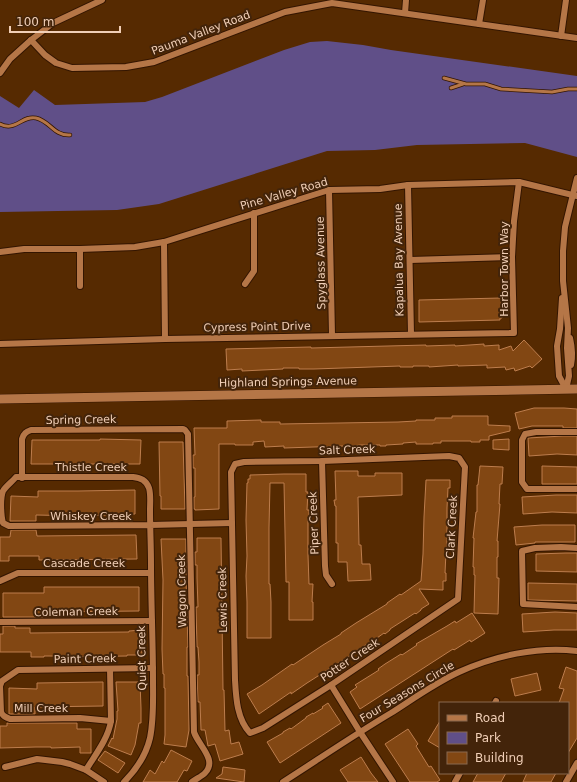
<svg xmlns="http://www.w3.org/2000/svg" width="577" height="782" font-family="'DejaVu Sans',sans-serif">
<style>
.green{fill:#604f88}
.building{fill:#824713;stroke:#bd7d4d}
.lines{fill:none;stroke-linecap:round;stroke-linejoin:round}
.lane-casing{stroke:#331500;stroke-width:4.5}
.street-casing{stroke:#331500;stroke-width:8}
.secondary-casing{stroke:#331500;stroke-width:10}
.lane{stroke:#b57647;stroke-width:3}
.street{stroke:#b57647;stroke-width:6}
.secondary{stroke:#b57647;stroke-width:9}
.labels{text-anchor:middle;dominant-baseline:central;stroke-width:4;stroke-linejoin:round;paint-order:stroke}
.street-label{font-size:11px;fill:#f1cfb7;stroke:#43240a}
</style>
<rect width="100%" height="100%" fill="#562a01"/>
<!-- green -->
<path class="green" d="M327,41L363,45L391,50L577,76V157L525,143L417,145L375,150L327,151L159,204L117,210L0,212V96L19,108L34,90L55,105L145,102L162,97L284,50L310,42Z"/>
<!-- building -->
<g class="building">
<path d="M501,298L502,318H500V320L419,322V300Z"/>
<path d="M524,340L542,359L532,368L530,366L515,371L514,368L506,370L505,367L487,368V365L458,366V365L429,367V366H413V367H400V366L314,369H299V368H283V369L242,371V369L227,370L226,349L311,347V348L426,345V346L455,345V346L484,344V346L499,345V350L511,346L513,351Z"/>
<path d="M534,408H564L577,409V428H563V426H532L519,429L515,413Z"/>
<path d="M452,416H488V425L510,426V431L489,436V440H480V442H471V441H441V443H433V444H416V442L403,443V444L386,445V446H380V445H361L343,447V446L284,448V446L265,447L264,441L253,442V445H235V444H219V509L195,510V509H194V497H195V468H193V455H195L194,428H227V421L261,420V422H280V424L398,422L416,421V420H435V418H452Z"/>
<path d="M563,436H577V455L557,454L529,456L528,438Z"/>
<path d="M100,439L141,440L140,464H31L32,440H100Z"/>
<path d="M509,439V450L493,449V440Z"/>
<path d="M159,442H183L185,509H161V496H160Z"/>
<path d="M480,466L503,467L502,484H500L499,504H500L497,541H498V557H497V578H499L498,614L474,613L475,575H474V567H473L474,538H473L476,512H477V485H478Z"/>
<path d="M542,466L577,467V484H542Z"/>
<path d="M335,471H358V476H375V473H402V495L358,497L359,545H361L362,564H370L371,580L348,581L347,562H338V543H336V506H335L334,500H336Z"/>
<path d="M284,474H306V492H308L307,510H309V518H308V555L309,584H313L312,602H313V620H289V582H286L284,483H270L269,528V584H270L271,602V638H247V602L246,576L247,556L246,520L247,483H248V479H250V475Z"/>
<path d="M426,480H450V488H448L447,508V552H446L445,573H446V581H443V590L419,589L429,604L421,609V610L416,614L415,613L390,629V630L385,634L384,633L377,638L351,654V655L307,683L291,694V692L259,714L247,694L262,685L292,664L293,665L323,645L341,634V633L356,623L387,604V603L400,594L401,595L421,581L423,554L424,517Z"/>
<path d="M135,490V514L81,516L36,515V521H10L11,496L38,497V491H78Z"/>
<path d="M556,495H577V513L552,512L523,514L522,497Z"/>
<path d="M542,525H575V542H535V543L516,545L514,527Z"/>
<path d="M11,530H36L37,536L136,535L137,559L39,560V556H9V561H0V537H10Z"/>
<path d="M197,538H221L223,690H224L225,731L229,730L231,744L239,742L243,754L220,761L215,744L208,746L205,730H201L200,702H198L197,675H199V662L198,647H197L196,607H198L197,578V565H195V552H197Z"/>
<path d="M161,539H186V580L188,647H187V676H188L189,730L186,747L164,744L165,735V688H164V674H163L162,649L163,580Z"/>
<path d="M566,553H577V572L536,571V554Z"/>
<path d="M528,583L577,584V601L528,600Z"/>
<path d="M44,587H139V611L43,612V617H3V593H44Z"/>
<path d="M555,612L577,613V630H554L523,632L522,614Z"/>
<path d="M472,613L485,633L471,642L470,640L454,650L453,649L360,709L350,692L357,687L355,685L379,670L378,669L385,664L401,654L402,655L417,645L416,644L447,626L455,621L456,623Z"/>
<path d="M3,626H15V628H30V633L129,632V631L141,630L142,655H127V656L59,657V656H44V657H31V652H0V634H3Z"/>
<path d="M566,667L577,671V738L568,753V703H559L564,689L559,688Z"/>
<path d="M537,673L541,690L515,696L511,679Z"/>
<path d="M103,682V706L35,707V714H9V688L37,689V683Z"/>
<path d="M116,682H140L141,708V723H139L135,745L131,755L108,746L112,738L113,739L117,719V711H118Z"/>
<path d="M328,703L341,723L280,763L267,742L283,733V732L290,728L291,729L306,718V717L313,713V714L323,708L322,707Z"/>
<path d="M440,721V748L428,741Z"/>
<path d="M7,723H77V729H91V753H80V747L51,748V747H36L0,748V726H7Z"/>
<path d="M408,729L418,744L416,746L429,767L431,766L440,780L437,782H410L385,744Z"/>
<path d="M171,750L192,761L187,771L184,770L177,782H143L150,770L155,774L162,761L164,763Z"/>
<path d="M105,751L125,763L118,773L98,760Z"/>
<path d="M361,757L371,773L378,782H348L340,770Z"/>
<path d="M223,767L245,770L244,782L216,778L222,774Z"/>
<path d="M478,773H506L501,782H473Z"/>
<path d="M527,773H556L551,782H523Z"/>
</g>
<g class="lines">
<!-- lane casing -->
<g class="lane-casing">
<g id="lane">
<path d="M444,78L466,84H485L501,89L552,92L568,89H577"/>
<path d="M451,88L463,84"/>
<path d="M0,124C16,132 22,115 36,118C50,121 54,136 70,135"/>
</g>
</g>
<!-- street casing -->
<g class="street-casing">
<g id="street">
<path d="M405,13L406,0"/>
<path d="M479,24L483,0"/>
<path d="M561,36L566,0"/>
<path d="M31,40L45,55L56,63L72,68L126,67L154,62L285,12L332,3L577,38"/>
<path d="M0,73L10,59L31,40L53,23L102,0"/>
<path d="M408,185L411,334"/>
<path d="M329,190L332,335"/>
<path d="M164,242L165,339"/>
<path d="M80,249V286"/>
<path d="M0,252L24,249H80L135,247L164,242L329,190L380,189L408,185L519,182L577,196"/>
<path d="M410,260L512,257"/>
<path d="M245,284L254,271V213"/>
<path d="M562,298L560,329L557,346L559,376L566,389"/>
<path d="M570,338C572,347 573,356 571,365"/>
<path d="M0,344L165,339L514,333L512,257L514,221L519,182"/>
<path d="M566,389L569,376L567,348L568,328L563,281V251L565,227L577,178"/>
<path d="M577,432H536L525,434L522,440V482L527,489H577"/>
<path d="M449,456L459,458L465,467L458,599L331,685L263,728L250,733C237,719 236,698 235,680L231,472L235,464L244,462L322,461Z"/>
<path d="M322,461L325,566L326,575L332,584"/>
<path d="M22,478V439C24,433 26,432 31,430L183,429L185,430L188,434L194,732C198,745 218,760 205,773C202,776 196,779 192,782"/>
<path d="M577,548L561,547L535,548L522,551L523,604L577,607"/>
<path d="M0,581L18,573H151"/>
<path d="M0,622L152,621"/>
<path d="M331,685L360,732L393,782"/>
<path d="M495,703L496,701"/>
<path d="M111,721L80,718L10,719C5,717 3,716 1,712L0,686L2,681L18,670L153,668"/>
<path d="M5,767L37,759L62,762L70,764L86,770L104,782"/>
<path d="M86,770C95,755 108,739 111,721L110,669"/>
<path d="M124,782C136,770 146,755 150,738C154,719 153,699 153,680C153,641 151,603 151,564C151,546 150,528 150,510C150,503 151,495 149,488C146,480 141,478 133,477H16C12,482 6,486 3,491C0,498 1,516 3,523L9,526L150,525L232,523"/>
<path d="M283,782C319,759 354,735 391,713C413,699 435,683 459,672C494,656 538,646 577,651"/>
<path d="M455,782L460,773"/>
<path d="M566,782L577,763"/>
</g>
</g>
<!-- secondary casing -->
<g class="secondary-casing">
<path id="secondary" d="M0,399L577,389"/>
</g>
<!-- lane -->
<use href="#lane" class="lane"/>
<!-- street -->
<use href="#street" class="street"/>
<!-- secondary -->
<use href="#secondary" class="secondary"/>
</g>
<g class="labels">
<!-- street labels -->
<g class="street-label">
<text transform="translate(201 33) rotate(-21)">Pauma Valley Road</text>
<text transform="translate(284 194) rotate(-16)">Pine Valley Road</text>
<text transform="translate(399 260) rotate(-91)">Kapalua Bay Avenue</text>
<text transform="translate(321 263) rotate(-91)">Spyglass Avenue</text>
<text transform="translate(504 269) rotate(-90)">Harbor Town Way</text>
<text transform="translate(257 327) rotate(-1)">Cypress Point Drive</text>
<text transform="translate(288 382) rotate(-1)">Highland Springs Avenue</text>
<text transform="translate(81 420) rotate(-1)">Spring Creek</text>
<text transform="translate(347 450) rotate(-2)">Salt Creek</text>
<text x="91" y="467">Thistle Creek</text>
<text x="91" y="516">Whiskey Creek</text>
<text transform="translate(314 523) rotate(-92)">Piper Creek</text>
<text transform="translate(452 527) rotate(-87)">Clark Creek</text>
<text x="84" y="563">Cascade Creek</text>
<text transform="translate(182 591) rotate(-91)">Wagon Creek</text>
<text transform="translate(223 600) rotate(-91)">Lewis Creek</text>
<text transform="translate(76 612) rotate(-1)">Coleman Creek</text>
<text transform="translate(142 658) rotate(-91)">Quiet Creek</text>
<text transform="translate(85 659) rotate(-1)">Paint Creek</text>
<text transform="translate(350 660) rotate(-34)">Potter Creek</text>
<text transform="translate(407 692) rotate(-31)">Four Seasons Circle</text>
<text x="41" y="708">Mill Creek</text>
</g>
</g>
<!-- legend -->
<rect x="439" y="702" width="130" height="72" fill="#43240a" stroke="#89684f"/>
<rect x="447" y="715" width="20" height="6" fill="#b57647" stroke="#89684f"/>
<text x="475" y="722" font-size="12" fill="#f1cfb7">Road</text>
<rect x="447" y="732" width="20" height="12" fill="#604f88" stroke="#89684f"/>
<text x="475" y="742" font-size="12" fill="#f1cfb7">Park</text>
<rect x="447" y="752" width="20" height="12" fill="#824713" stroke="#89684f"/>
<text x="475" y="762" font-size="12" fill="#f1cfb7">Building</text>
<!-- scale -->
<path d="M10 26v6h110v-6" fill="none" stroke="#f1cfb7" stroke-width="2"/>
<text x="16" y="26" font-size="12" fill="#f1cfb7" stroke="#43240a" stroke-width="3" paint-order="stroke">100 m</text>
</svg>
